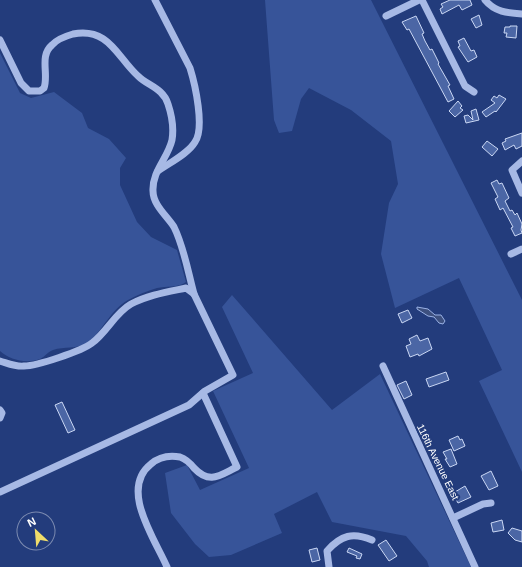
<svg xmlns="http://www.w3.org/2000/svg" width="522" height="567" font-family="Arial,sans-serif">
<style>
.green{fill:#375499}
.water{fill:#3d507f;stroke:#9bb2e6}
.building{fill:#4b66a5;stroke:#cad7f4}
.lines{fill:none;stroke-linecap:round;stroke-linejoin:round}
.minor{stroke:#a7b9e5;stroke-width:7}
.labels{text-anchor:middle;dominant-baseline:central;stroke-width:4;stroke-linejoin:round;paint-order:stroke}
.street-label{font-size:10px;fill:#fff;stroke:#233c7c}
</style>
<rect width="100%" height="100%" fill="#233c7c"/>
<!-- green -->
<g class="green">
<path d="M265,0H371L522,300V472L479,381L502,370L459,278L395,308L381,254L389,203L398,184L391,141L351,110L309,88L301,99L292,131L279,133L274,120Z"/>
<path d="M0,53L20,93L31,98L54,92L82,113L88,128L109,139L126,158L120,168V185L137,222L151,237L177,250L186,282C178,288 166,286 157,288C147,291 137,295 128,300C110,310 103,331 88,342C77,350 64,346 53,350C47,352 45,357 40,359C26,364 10,360 0,351Z"/>
<path d="M232,295L332,410L380,374L471,567H429L427,561L406,536L332,522L317,492L274,514L282,533L231,555L209,557L195,544L171,513L165,473L187,465L200,490L249,468L213,391L253,373L222,307Z"/>
</g>
<!-- water -->
<path class="water" d="M417,307L428,309L435,315H441L445,321L443,324L439,323L434,317L428,316L417,309Z"/>
<!-- building -->
<g class="building">
<path d="M450,0H470L472,5L462,10L459,5L442,14L440,9L443,7L441,4Z"/>
<path d="M479,15L482,25L476,28L471,19Z"/>
<path d="M416,16L424,33L422,34L425,41L430,50L432,49L439,63L438,64L450,85L448,86L454,99L448,102L409,29L407,30L402,22Z"/>
<path d="M510,26H517L516,38L506,37L507,33H504L505,27H510Z"/>
<path d="M464,38L471,51L474,50L477,57L468,62L458,47L460,46L458,41Z"/>
<path d="M499,95L506,99L496,112L495,111L486,117L482,112L495,103L491,100L494,96L497,98Z"/>
<path d="M458,101L462,106L460,108L463,110L455,117L449,111Z"/>
<path d="M476,109L479,120L466,123L464,116L468,115L473,120L471,111Z"/>
<path d="M522,133V146L516,149L514,145L505,150L502,143L506,141L505,139Z"/>
<path d="M487,141L498,149L492,156L482,147Z"/>
<path d="M497,180L499,184L502,183L509,198L505,201L510,211L512,210L515,215L517,213L522,224L521,230L522,233L515,236L511,228L513,227L503,208L500,210L495,199L498,197L491,183Z"/>
<path d="M408,310L412,318L402,323L398,314Z"/>
<path d="M417,335L420,341L428,338L432,349L419,356L418,354L410,357L406,346L411,344L409,339Z"/>
<path d="M446,372L449,380L429,387L426,379Z"/>
<path d="M406,381L412,395L404,399L397,385Z"/>
<path d="M62,402L75,430L68,433L55,405Z"/>
<path d="M458,436L460,440L462,439L465,446L454,451L449,440Z"/>
<path d="M451,449L457,464L450,467L445,459H447L443,452Z"/>
<path d="M491,471L498,486L489,490L481,476Z"/>
<path d="M465,486L471,497L458,503L454,496L456,495L455,492Z"/>
<path d="M502,520L504,530L493,532L491,523Z"/>
<path d="M512,528L522,531V542L515,540L508,533Z"/>
<path d="M386,540L397,556L389,561L378,545Z"/>
<path d="M317,548L320,560L312,562L309,550Z"/>
<path d="M349,548L362,554L360,559L356,558L357,556L347,552Z"/>
</g>
<g class="lines">
<!-- minor -->
<g class="minor">
<path d="M155,0L190,68C195,84 205,128 195,142C188,154 169,163 158,171"/>
<path d="M422,0L465,86L474,92"/>
<path d="M485,0C495,12 507,13 522,14"/>
<path d="M386,16L419,0"/>
<path d="M0,40L21,83L29,91H40L44,88C49,74 39,56 52,45C57,39 66,36 73,34C109,27 117,57 138,76C148,86 163,88 168,104C172,116 174,128 172,140C168,158 152,171 153,191C153,205 167,216 174,227C184,247 188,272 194,294"/>
<path d="M522,161L512,170L522,193"/>
<path d="M511,254L522,249"/>
<path d="M0,361C7,363 16,367 24,366C37,366 82,351 92,343C107,332 115,313 131,304C148,295 167,292 186,288L194,294L233,375L205,391L189,405L0,492"/>
<path d="M383,366L475,567"/>
<path d="M0,410L2,413L0,418"/>
<path d="M453,518L483,504L491,503"/>
<path d="M167,567C155,539 119,489 151,464C159,457 169,455 180,457C186,459 190,463 194,468C210,485 220,475 237,467L203,393"/>
<path d="M329,567L327,551C341,535 353,532 372,540"/>
</g>
</g>
<g class="labels">
<!-- street labels -->
<g class="street-label">
<text transform="translate(438 462) rotate(64)">116th Avenue East</text>
</g>
</g>
<!-- north arrow -->
<g transform="translate(36 531) rotate(334)"><circle r="19" fill="#233c7c" stroke="#7b8ab0"/>
<path d="M0-3L7 15L0 10L-7 15Z" fill="#f0dd6a"/>
<text y="-6" font-size="11" font-weight="bold" text-anchor="middle" fill="#ffffff">N</text>
</g>
</svg>
